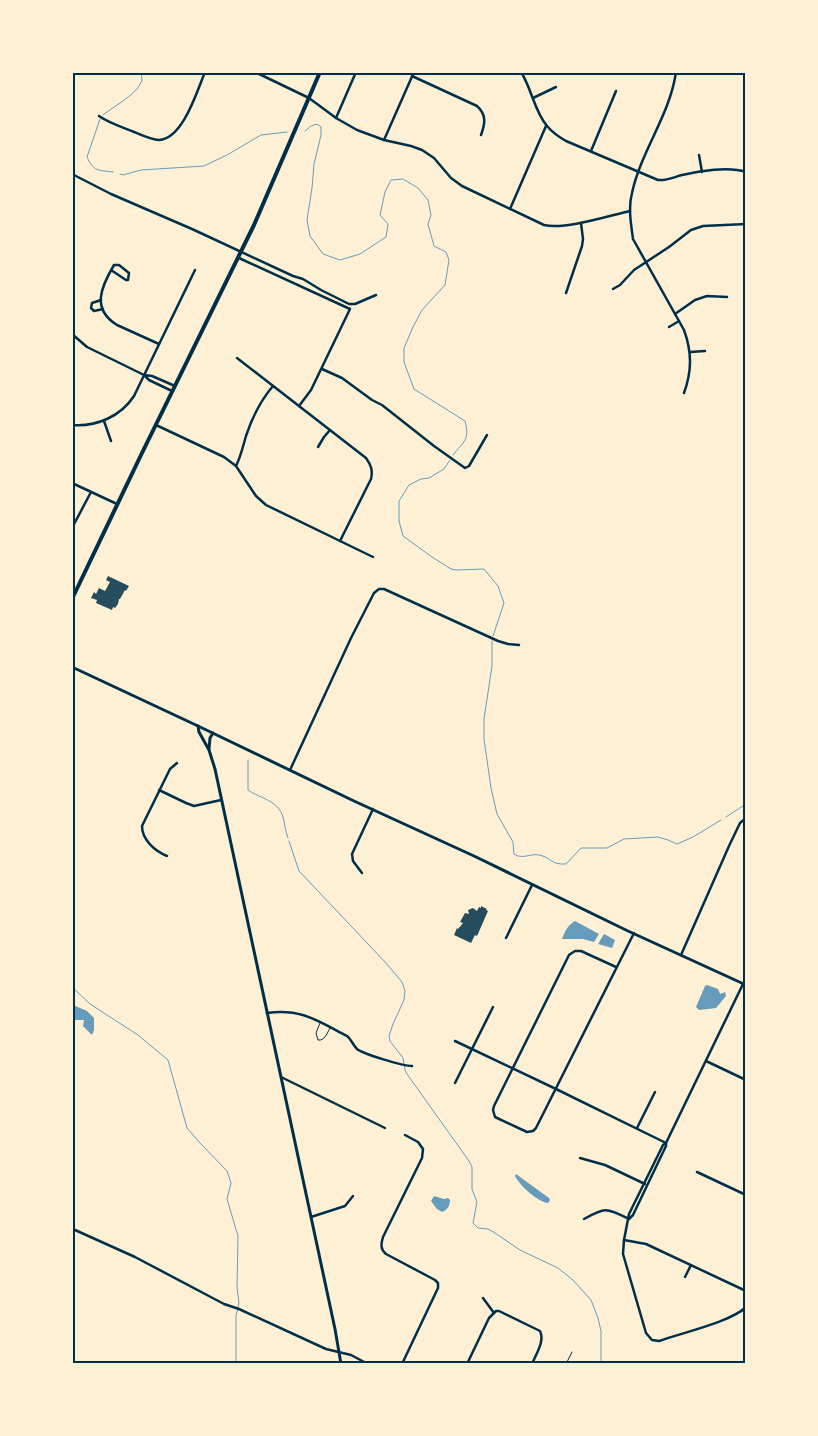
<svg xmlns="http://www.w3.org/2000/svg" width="818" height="1436" font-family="Commissioner,sans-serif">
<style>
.water{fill:#669bbc}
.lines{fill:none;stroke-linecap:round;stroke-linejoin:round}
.stream{stroke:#669bbc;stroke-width:1}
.building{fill:#264d5e}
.service{stroke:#003049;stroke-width:1}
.minor{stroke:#003049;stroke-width:2.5}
.tertiary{stroke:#003049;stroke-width:3}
.secondary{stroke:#003049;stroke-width:4}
.neatline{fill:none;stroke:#003049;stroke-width:2}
</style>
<rect width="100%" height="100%" fill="#fdf0d5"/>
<!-- water -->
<g class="water">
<path d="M575,921L599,934L594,942L583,939H562C565,931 568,925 575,921Z"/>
<path d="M604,934L615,940L612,948L598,944Z"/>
<path d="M707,985L718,989L720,994L725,992L726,996L716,1008L699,1010L696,1007L705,986Z"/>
<path d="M73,1005L87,1011L94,1018V1030L92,1035L83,1026L84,1020H76L73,1019Z"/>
<path d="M516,1174L549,1198L550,1200L548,1203C538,1202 520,1186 515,1176Z"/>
<path d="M434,1196L444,1199L448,1198L450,1200C450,1206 447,1210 442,1212L437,1209L431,1201Z"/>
</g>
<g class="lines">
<!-- stream -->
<g class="stream">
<path d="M103,115C114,106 138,94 142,80C142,80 141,73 141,72"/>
<path d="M100,119L87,157C94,172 98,170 113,172"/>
<path d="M305,131L311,126L317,124L321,127V135L314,164L312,188L307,220L310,236L323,254L340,260L360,254L386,237L388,224L380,215L385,192L391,180L403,179L418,188L428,200L431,215L428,224L434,246L446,252L449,260L445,285L422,310L413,327L404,348V362L414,389L465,421C470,440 464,441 453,455"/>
<path d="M120,174L123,175L141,170L204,166L227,155L261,135L287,132"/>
<path d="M450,460L444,469L429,478L421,479L409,485L399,501V521L403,536L432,557L451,569L456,570L484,569L498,586L504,603L493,636"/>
<path d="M492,641V666L484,719V739L491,788L497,814L513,842L514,854C523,860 530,853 539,855C551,857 550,865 566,864L581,848H607L624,839L658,837L668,840L677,844L693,837L721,820"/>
<path d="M248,760V790C261,799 278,800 283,817C285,824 285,831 288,838"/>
<path d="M726,817L746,804"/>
<path d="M289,841L299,871L386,963L402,982L405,991L404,1000L393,1024L389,1036L390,1041L403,1058L405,1070L407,1074L469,1161L472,1167V1189L477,1202L473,1223L478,1228L488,1229L495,1233L520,1250L558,1268L573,1280L591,1300L598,1318L601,1331V1364"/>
<path d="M72,987L90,1004L138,1035L168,1060L187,1128L200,1143L227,1171L231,1183L227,1199L238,1236L237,1288L239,1303L236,1316V1364"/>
<path d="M743,1364L746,1362"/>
</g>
</g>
<!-- building -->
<g class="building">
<path d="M108,576L129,586L126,591L125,590L120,599H119L118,604L115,608L113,607L112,610L96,603L97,600L91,598L94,592L96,594L99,588L105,591L110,582L106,580Z"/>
<path d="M481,906L487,909L486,910L488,911L477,936L475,935L471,943L454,935L457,928L458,929L463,923L460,922L465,913L469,914L468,910L473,908L477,911L479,907L481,908Z"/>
</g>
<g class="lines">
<!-- service -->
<g class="service">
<path d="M320,1023L316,1033L318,1040C325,1041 327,1033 330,1028"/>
<path d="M566,1364L572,1352"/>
</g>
<!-- minor -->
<g class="minor">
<path d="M255,72L309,98L336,118L357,130L384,140L411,146L422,150L434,158L451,178L462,186L544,225C565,230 608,216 630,211"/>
<path d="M521,72C532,89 534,111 547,126C552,132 559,137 566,141L658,180C667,181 674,177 682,175C699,171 729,166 746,172"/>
<path d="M676,72C670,115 641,151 632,193C628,208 631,224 633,239L684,330C692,352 692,371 684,393"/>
<path d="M412,76L477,106C487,115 485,124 481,135"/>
<path d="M533,98L556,87"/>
<path d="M99,116C109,123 122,127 134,132C141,135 152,140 159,140C183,139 197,91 205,72"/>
<path d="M336,118L356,72"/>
<path d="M384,140L414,72"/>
<path d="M591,151L616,91"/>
<path d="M699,155L702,172"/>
<path d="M72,174L111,194L192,229L293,276L303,279L321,290L349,304H355L376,295"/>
<path d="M510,209L546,126"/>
<path d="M239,258L350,309L311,390L299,406"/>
<path d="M111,270L126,280H128L129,273L119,265H114C101,287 91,309 117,325L159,344"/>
<path d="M613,289L620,285L634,270L669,247L691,230L703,226L746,224"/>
<path d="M566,293L582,246L583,239L581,223"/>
<path d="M101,300L92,303L91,308L94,311L103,309"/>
<path d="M675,314L695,300L707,296L727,297"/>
<path d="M669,327L679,321"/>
<path d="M72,334L87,347L144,375"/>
<path d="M690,352L705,351"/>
<path d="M237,358L366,458C371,465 373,470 371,479L340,541"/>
<path d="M322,369L342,378L372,400L382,405L434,446L465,468L469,466L487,435"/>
<path d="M172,391L149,380L144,375L152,376L175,386"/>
<path d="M104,421L111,441"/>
<path d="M72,425C97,427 121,416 134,396L195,270"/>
<path d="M156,425L224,457L236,466L256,496L266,505L373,557"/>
<path d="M318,447L324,437L330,430"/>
<path d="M236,466C241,456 243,446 246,436C252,418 261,400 273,386"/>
<path d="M72,483L117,504"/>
<path d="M72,528L91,492"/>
<path d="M290,770L351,638L374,593L379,589H384L498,641L508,644L519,645"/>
<path d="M159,790L186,803L194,806L221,800"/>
<path d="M167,856C155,851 142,840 142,826L170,769L177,763"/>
<path d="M362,873L353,861L352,854L373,809"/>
<path d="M506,938L532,885"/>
<path d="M681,955L729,846L740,823L746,818"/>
<path d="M616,967L581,951H575L569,955L494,1106L493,1110L495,1117L527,1132L533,1131L536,1128L634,933"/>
<path d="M267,1013C301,1008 318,1021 347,1036C351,1039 353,1045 357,1049C363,1054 403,1066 412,1066"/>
<path d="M455,1041L556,1089L666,1143L743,984"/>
<path d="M706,1061L746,1080"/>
<path d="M281,1077L385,1128"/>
<path d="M455,1083L493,1007"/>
<path d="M637,1128L655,1092"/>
<path d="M580,1158L605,1165L645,1184"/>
<path d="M697,1172L746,1195"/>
<path d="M311,1217L345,1206L353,1196"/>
<path d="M584,1219C606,1207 606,1208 629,1219"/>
<path d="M629,1219L633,1215L666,1146V1143L663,1145L629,1214L624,1240L623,1254L646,1333L652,1340L659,1341C681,1333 731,1322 746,1307"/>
<path d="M75,1230L135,1257L224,1304L239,1309L326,1349L351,1355L368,1364"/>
<path d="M624,1240L646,1244L746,1291"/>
<path d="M685,1277L691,1265"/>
<path d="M483,1298L494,1313L496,1311H499L540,1331C545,1341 536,1354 532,1364"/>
<path d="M402,1364L438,1288V1283L435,1280L386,1254C380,1249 381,1244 383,1237L422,1158L423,1149L418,1142L405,1135"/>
<path d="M467,1364L489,1318L494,1313"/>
</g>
<!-- tertiary -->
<g class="tertiary">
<path d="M72,667L198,726L354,801L474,856L628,931L746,985"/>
<path d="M198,726L199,732L209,750L215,769L335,1329L341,1364"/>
<path d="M209,749L210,738L213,733"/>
</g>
<!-- secondary -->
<path class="secondary" d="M72,599L141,455L254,225L320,72"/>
</g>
<!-- border -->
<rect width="818" height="1436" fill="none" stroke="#fdf0d5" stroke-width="148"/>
<rect x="74" y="74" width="670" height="1288" class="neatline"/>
</svg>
